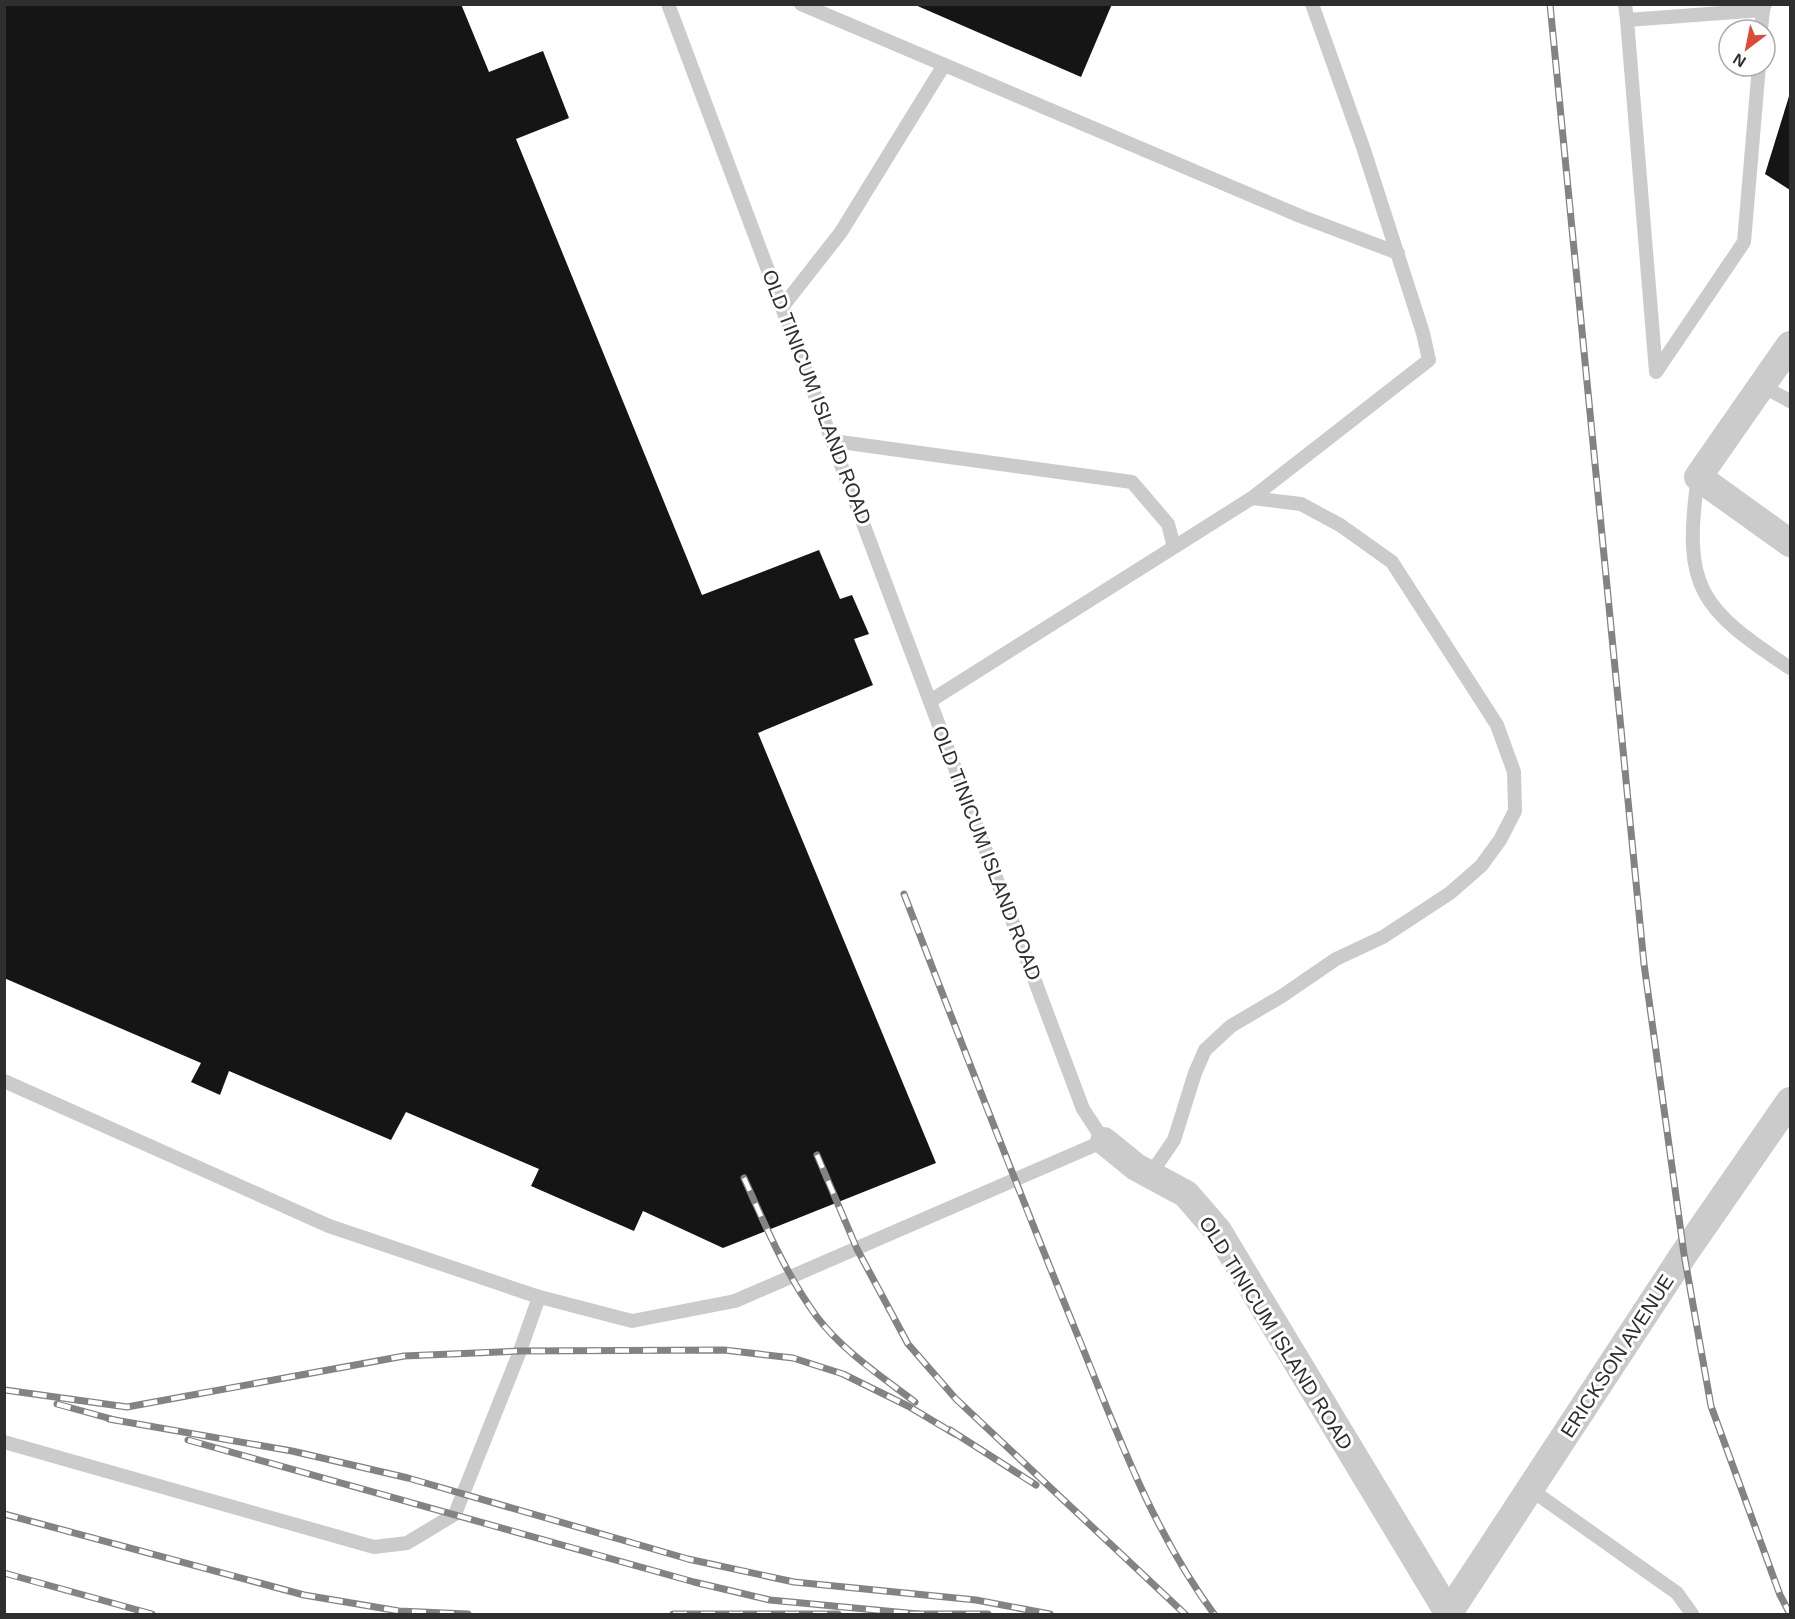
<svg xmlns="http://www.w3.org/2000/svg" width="1795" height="1619" font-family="Arial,sans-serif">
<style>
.building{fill:#151515}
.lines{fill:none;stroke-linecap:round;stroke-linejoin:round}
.lane{stroke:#cbcbcb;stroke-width:14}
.street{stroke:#cbcbcb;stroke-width:28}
.rail-casing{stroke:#838383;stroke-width:7}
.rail{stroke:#fff;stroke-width:4.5;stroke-dasharray:14;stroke-linecap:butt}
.labels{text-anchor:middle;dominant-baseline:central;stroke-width:6;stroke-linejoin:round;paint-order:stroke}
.street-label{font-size:20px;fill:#2e2e2e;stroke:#fff}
</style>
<rect width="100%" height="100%" fill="#fff"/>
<!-- building -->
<g class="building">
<path d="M4,4H461L489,72L543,51L569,118L516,139L702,595L819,550L840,599L852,595L869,634L854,639L873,685L758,733L936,1163L723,1248L643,1211L634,1231L531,1186L539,1169L406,1112L391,1140L229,1071L220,1095L191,1082L201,1063L4,978Z"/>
<path d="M913,4H1112L1081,77Z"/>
<path d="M1790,93V190L1765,174Z"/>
</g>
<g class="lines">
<!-- lane -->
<g class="lane">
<path d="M801,4L1300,216L1398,253"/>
<path d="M1625,4L1627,20L1763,10L1765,4"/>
<path d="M1627,20L1656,372L1744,242L1759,66"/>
<path d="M1761,30L1763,10"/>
<path d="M783,306L841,232L944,65"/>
<path d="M1762,386L1790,401"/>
<path d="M833,441L1132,482L1168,524L1174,547"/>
<path d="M1698,477C1682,589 1700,608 1790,668"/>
<path d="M930,701L1252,498L1429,360L1423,333L1363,147L1312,4"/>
<path d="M4,1081L329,1226L536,1296L632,1321L735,1301L1104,1141L1083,1109L668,4"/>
<path d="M1150,1175L1174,1140L1195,1073L1205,1050L1231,1026L1282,996L1336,959L1383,937L1450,893L1481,866L1500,840L1515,811L1514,772L1497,725L1392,562L1340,525L1301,504L1252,498"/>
<path d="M4,1442L374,1547L407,1543L455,1514L520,1351L539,1297"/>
<path d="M1530,1489L1677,1593L1692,1614"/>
</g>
<!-- street -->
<g class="street">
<path d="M1790,345L1698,477L1790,543"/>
<path d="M1104,1141L1136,1167L1186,1194L1218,1231L1449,1614"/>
<path d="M1448,1614L1684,1254L1790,1101"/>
</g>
<!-- rail casing -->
<g class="rail-casing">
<g id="rail">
<path d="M1550,4L1644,964L1684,1254L1711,1406L1780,1595L1790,1614"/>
<path d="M904,894C960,1039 1016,1185 1075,1329C1115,1427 1151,1529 1214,1614"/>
<path d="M817,1155L857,1249L908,1344L956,1399L1185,1614"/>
<path d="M744,1178C765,1225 786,1275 817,1317C843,1351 881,1376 915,1402"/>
<path d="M5,1390L127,1407L404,1356L520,1351L724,1350L793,1358L843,1374L908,1406L955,1434"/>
<path d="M57,1404L115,1420"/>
<path d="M109,1419L292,1451L408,1478L688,1559L794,1582L976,1600L1050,1614"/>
<path d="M950,1430L1036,1485"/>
<path d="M188,1440L694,1582L770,1600L918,1614"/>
<path d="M4,1514L304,1595L399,1611L468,1614"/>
<path d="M4,1573L152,1614"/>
<path d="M673,1614H838"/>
<path d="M910,1614H988"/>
</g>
</g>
<!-- rail -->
<use href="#rail" class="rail"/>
</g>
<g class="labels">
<!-- street labels -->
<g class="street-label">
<text transform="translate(817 397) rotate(69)">OLD TINICUM ISLAND ROAD</text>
<text transform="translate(987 853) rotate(69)">OLD TINICUM ISLAND ROAD</text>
<text transform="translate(1276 1333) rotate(58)">OLD TINICUM ISLAND ROAD</text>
<text transform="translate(1617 1356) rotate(-57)">ERICKSON AVENUE</text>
</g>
</g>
<!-- border -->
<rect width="1795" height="1619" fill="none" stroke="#2e2e2e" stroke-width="12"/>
<!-- north arrow -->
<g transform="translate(1747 48) rotate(212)"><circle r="28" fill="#ffffff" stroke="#ababab" stroke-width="1.5"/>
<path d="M0-4.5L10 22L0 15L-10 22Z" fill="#dd4b37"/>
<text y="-9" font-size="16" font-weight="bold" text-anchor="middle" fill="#2e2e2e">N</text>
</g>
</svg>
